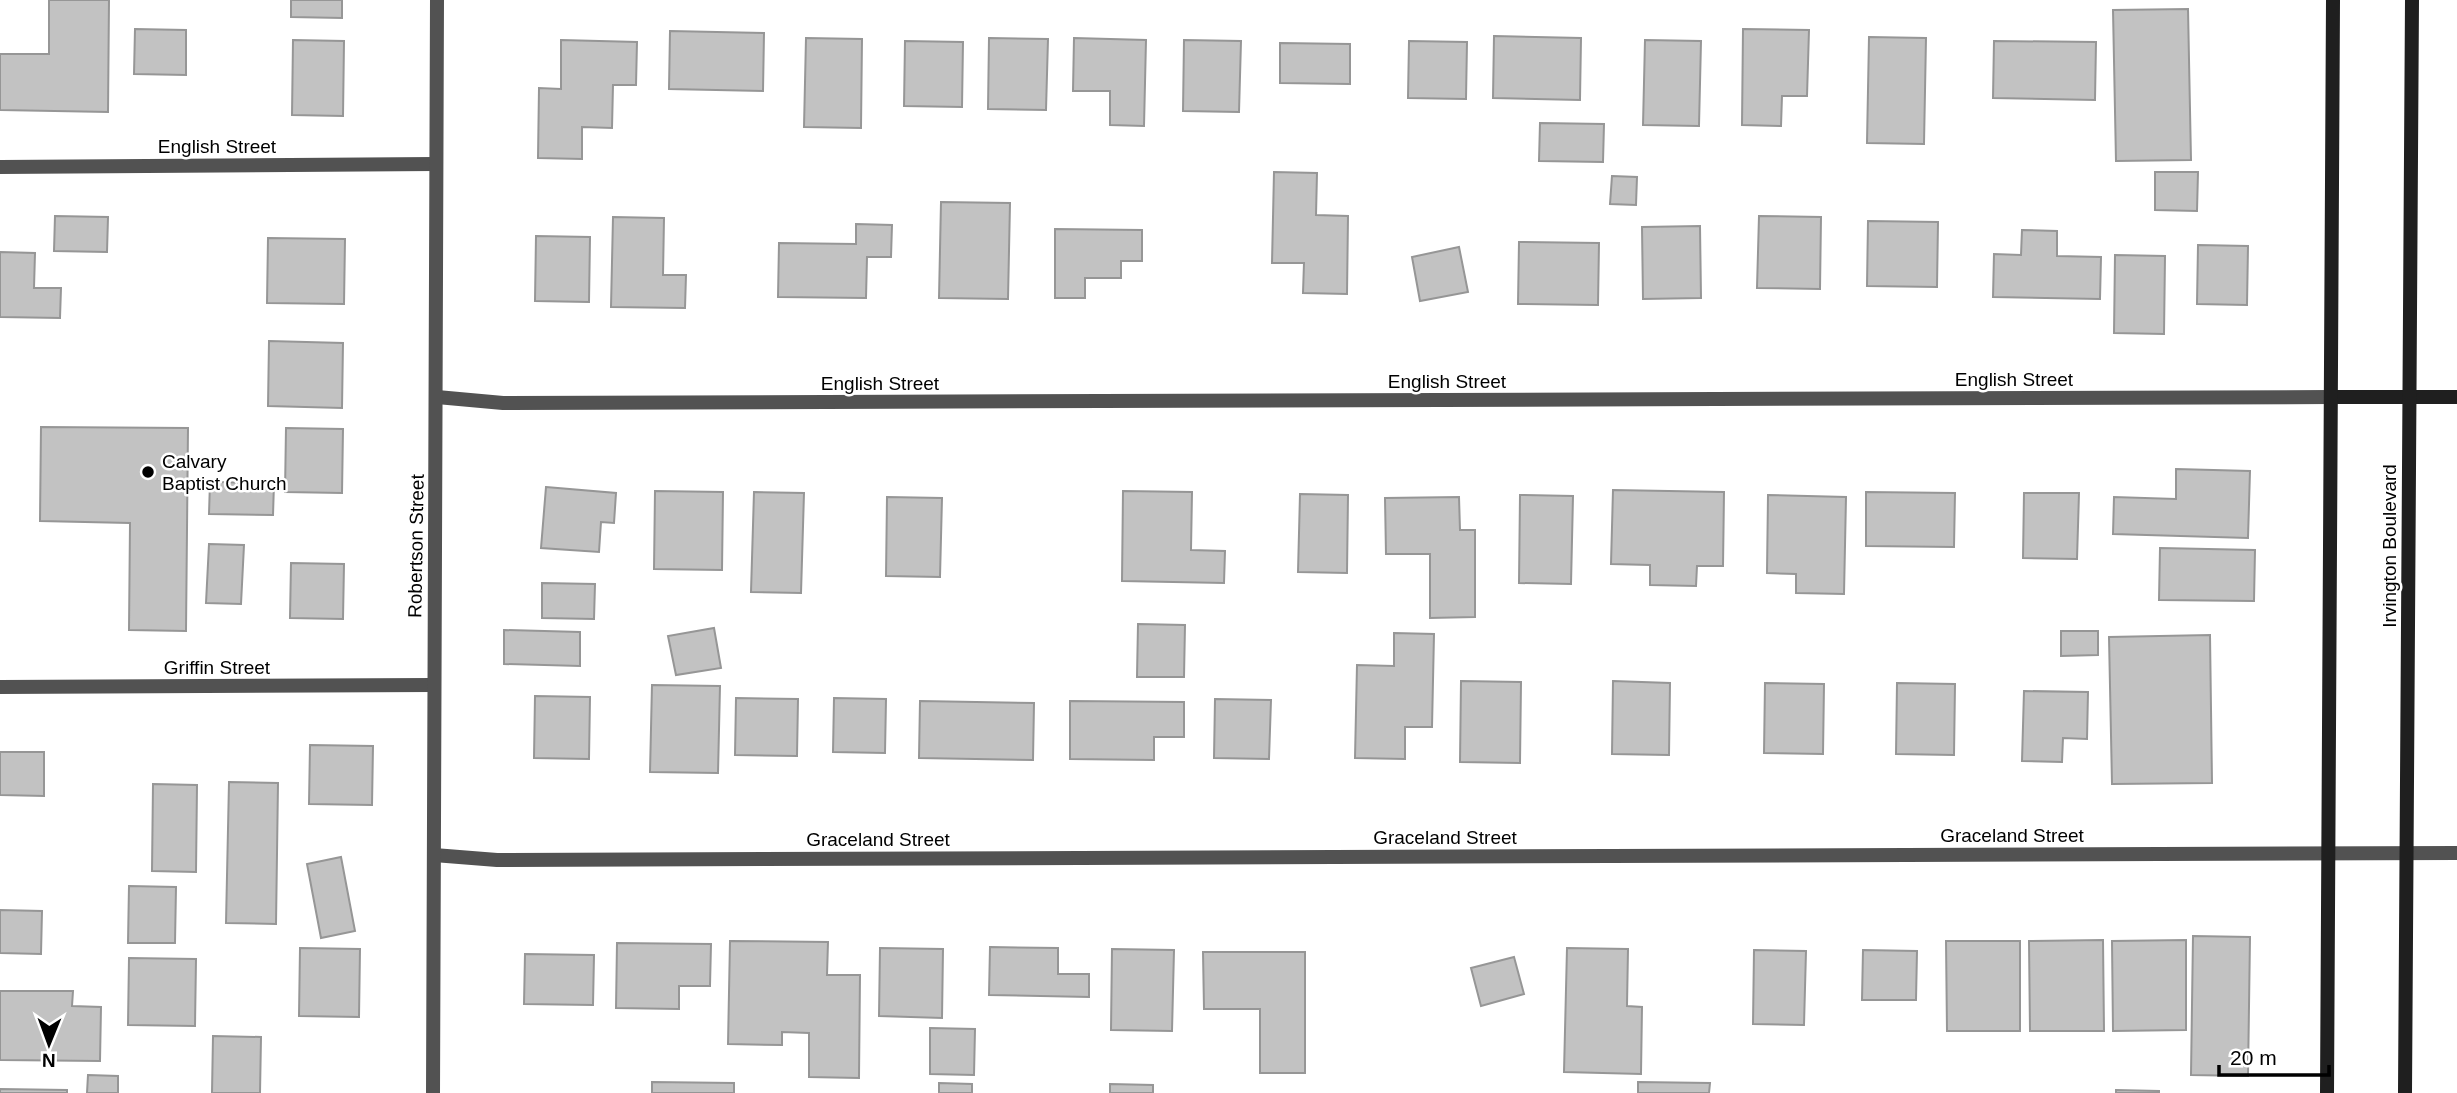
<svg xmlns="http://www.w3.org/2000/svg" width="2457" height="1093" font-family="Helvetica,sans-serif">
<style>
.building{fill:#c2c2c2;stroke:#969696;stroke-width:2}
.lines{fill:none;stroke-linecap:round;stroke-linejoin:round}
.street{stroke:#525252;stroke-width:14}
.secondary{stroke:#1f1f1f;stroke-width:14}
.poi-dot{fill:#000;stroke:#fff;stroke-width:2.5}
.labels{text-anchor:middle;dominant-baseline:central;stroke-width:5;stroke-linejoin:round;paint-order:stroke}
.street-label{font-size:19px;fill:#000;stroke:#fff}
.poi-label{font-size:19px;fill:#000;stroke:#fff;text-anchor:start}
</style>
<rect width="100%" height="100%" fill="#fff"/>
<!-- building -->
<g class="building">
<path d="M49,0H109L108,112L0,110V54H49Z"/>
<path d="M291,0H342V18L291,17Z"/>
<path d="M2188,9L2191,160L2116,161L2113,10Z"/>
<path d="M135,29L186,30V75L134,74Z"/>
<path d="M1743,29L1809,30L1807,96H1782L1781,126L1742,125Z"/>
<path d="M670,31L764,33L763,91L669,89Z"/>
<path d="M1494,36L1581,38L1580,100L1493,98Z"/>
<path d="M1869,37L1926,38L1924,144L1867,143Z"/>
<path d="M806,38L862,39L861,128L804,127Z"/>
<path d="M989,38L1048,39L1046,110L988,109Z"/>
<path d="M1074,38L1146,40L1144,126L1110,125V91H1073Z"/>
<path d="M293,40L344,41L343,116L292,115Z"/>
<path d="M561,40L637,42L636,85H613L612,128L582,127V159L538,158L539,88L561,89Z"/>
<path d="M1184,40L1241,41L1239,112L1183,111Z"/>
<path d="M1645,40L1701,41L1699,126L1643,125Z"/>
<path d="M905,41L963,42L962,107L904,106Z"/>
<path d="M1409,41L1467,42L1466,99L1408,98Z"/>
<path d="M1994,41L2096,42L2095,100L1993,98Z"/>
<path d="M1280,43L1350,44V84L1280,83Z"/>
<path d="M1540,123L1604,124L1603,162L1539,161Z"/>
<path d="M1274,172L1317,173L1316,215L1348,216L1347,294L1303,293L1304,263H1272Z"/>
<path d="M2155,172H2198L2197,211L2155,210Z"/>
<path d="M1612,176L1637,177L1636,205L1610,204Z"/>
<path d="M941,202L1010,203L1008,299L939,298Z"/>
<path d="M55,216L108,217L107,252L54,251Z"/>
<path d="M1759,216L1821,217L1820,289L1757,288Z"/>
<path d="M613,217L664,218L663,275H686L685,308L611,307Z"/>
<path d="M1868,221L1938,222L1937,287L1867,286Z"/>
<path d="M856,224L892,225L891,257H867L866,298L778,297L779,243L856,244Z"/>
<path d="M1700,226L1701,298L1643,299L1642,227Z"/>
<path d="M1055,229L1142,230V261H1121V278H1085V298H1055Z"/>
<path d="M2022,230L2057,231V256L2101,257L2100,299L1993,297L1994,254L2021,255Z"/>
<path d="M536,236L590,237L589,302L535,301Z"/>
<path d="M268,238L345,239L344,304L267,303Z"/>
<path d="M1519,242L1599,243L1598,305L1518,304Z"/>
<path d="M2198,245L2248,246L2247,305L2197,304Z"/>
<path d="M1459,247L1468,292L1420,301L1412,257Z"/>
<path d="M0,252L35,253L34,288H61L60,318L0,317Z"/>
<path d="M2115,255L2165,256L2164,334L2114,333Z"/>
<path d="M269,341L343,343L342,408L268,406Z"/>
<path d="M41,427L188,428L186,631L129,630L130,523L40,521Z"/>
<path d="M286,428L343,429L342,493L285,492Z"/>
<path d="M2176,469L2250,471L2248,538L2113,534L2114,497L2176,499Z"/>
<path d="M210,482L274,483L273,515L209,514Z"/>
<path d="M546,487L616,493L614,523L601,522L599,552L541,548Z"/>
<path d="M1613,490L1724,492L1723,566H1697L1696,586L1650,585V565L1611,564Z"/>
<path d="M655,491L723,492L722,570L654,569Z"/>
<path d="M1123,491L1192,492L1191,550L1225,551L1224,583L1122,581Z"/>
<path d="M754,492L804,493L801,593L751,592Z"/>
<path d="M1866,492L1955,493L1954,547L1866,546Z"/>
<path d="M2024,493H2079L2077,559L2023,558Z"/>
<path d="M1300,494L1348,495L1347,573L1298,572Z"/>
<path d="M1520,495L1573,496L1571,584L1519,583Z"/>
<path d="M1768,495L1846,497L1844,594L1796,593V574L1767,573Z"/>
<path d="M887,497L942,498L940,577L886,576Z"/>
<path d="M1459,497L1460,530H1475V617L1430,618V554H1386L1385,498Z"/>
<path d="M209,544L244,545L241,604L206,603Z"/>
<path d="M2160,548L2255,550L2254,601L2159,600Z"/>
<path d="M291,563L344,564L343,619L290,618Z"/>
<path d="M542,583L595,584L594,619L542,618Z"/>
<path d="M1138,624L1185,625L1184,677H1137Z"/>
<path d="M714,628L721,668L676,675L668,636Z"/>
<path d="M504,630L580,632V666L504,664Z"/>
<path d="M2061,631H2098V655L2061,656Z"/>
<path d="M1394,633L1434,634L1432,727H1405V759L1355,758L1357,665L1394,666Z"/>
<path d="M2210,635L2212,783L2112,784L2109,637Z"/>
<path d="M1461,681L1521,682L1520,763L1460,762Z"/>
<path d="M1613,681L1670,683L1669,755L1612,754Z"/>
<path d="M1765,683L1824,684L1823,754L1764,753Z"/>
<path d="M1897,683L1955,684L1954,755L1896,754Z"/>
<path d="M652,685L720,686L718,773L650,772Z"/>
<path d="M2024,691L2088,692L2087,739L2063,738L2062,762L2022,761Z"/>
<path d="M535,696L590,697L589,759L534,758Z"/>
<path d="M736,698L798,699L797,756L735,755Z"/>
<path d="M834,698L886,699L885,753L833,752Z"/>
<path d="M1215,699L1271,700L1269,759L1214,758Z"/>
<path d="M920,701L1034,703L1033,760L919,758Z"/>
<path d="M1070,701L1184,702V737H1154V760L1070,759Z"/>
<path d="M310,745L373,746L372,805L309,804Z"/>
<path d="M0,752H44V796L0,795Z"/>
<path d="M229,782L278,783L276,924L226,923Z"/>
<path d="M153,784L197,785L196,872L152,871Z"/>
<path d="M341,857L355,931L321,938L307,864Z"/>
<path d="M129,886L176,887L175,943H128Z"/>
<path d="M0,910L42,911L41,954L0,953Z"/>
<path d="M2193,936L2250,937L2248,1076L2191,1075Z"/>
<path d="M2103,940L2104,1031H2030L2029,941Z"/>
<path d="M2186,940V1030L2113,1031L2112,941Z"/>
<path d="M730,941L828,942L827,975H860L859,1078L809,1077V1033L782,1032V1045L728,1044Z"/>
<path d="M1946,941H2020V1031H1947Z"/>
<path d="M617,943L711,944L710,986H679V1009L616,1008Z"/>
<path d="M990,947L1058,948V974H1089V997L989,995Z"/>
<path d="M300,948L360,949L359,1017L299,1016Z"/>
<path d="M880,948L943,949L942,1018L879,1016Z"/>
<path d="M1567,948L1628,949L1627,1006L1642,1007L1641,1074L1564,1072Z"/>
<path d="M1112,949L1174,950L1172,1031L1111,1030Z"/>
<path d="M1754,950L1806,951L1804,1025L1753,1024Z"/>
<path d="M1863,950L1917,951L1916,1000H1862Z"/>
<path d="M1203,952H1305V1073H1260V1009H1204Z"/>
<path d="M525,954L594,955L593,1005L524,1004Z"/>
<path d="M1514,957L1524,994L1481,1006L1471,968Z"/>
<path d="M129,958L196,959L195,1026L128,1025Z"/>
<path d="M0,991H73L72,1006L101,1007L100,1061L0,1060Z"/>
<path d="M930,1028L975,1029L974,1075L930,1074Z"/>
<path d="M213,1036L261,1037L260,1093H212Z"/>
<path d="M88,1075L118,1076V1093H87Z"/>
<path d="M652,1082L734,1083V1093H652Z"/>
<path d="M1638,1082L1710,1083L1709,1093H1638Z"/>
<path d="M939,1083L972,1084V1093H939Z"/>
<path d="M1110,1084L1153,1085V1093H1110Z"/>
<path d="M0,1089L67,1090V1093H0Z"/>
<path d="M2116,1090L2159,1091V1093H2116Z"/>
</g>
<g class="lines">
<!-- street -->
<g class="street">
<path d="M0,167L435,164"/>
<path d="M437,397L503,403L2331,397"/>
<path d="M0,687L433,685"/>
<path d="M434,855L497,860L2457,853"/>
<path d="M433,1093L437,0"/>
</g>
<!-- secondary -->
<g class="secondary">
<path d="M2331,397H2457"/>
<path d="M2327,1093L2333,0"/>
<path d="M2405,1093L2412,0"/>
</g>
</g>
<!-- markers -->
<circle class="poi-dot" cx="148" cy="472" r="7"/>
<g class="labels">
<!-- street labels -->
<g class="street-label">
<text x="217" y="146">English Street</text>
<text x="2014" y="379">English Street</text>
<text x="1447" y="381">English Street</text>
<text x="880" y="383">English Street</text>
<text transform="translate(416 546) rotate(-89)">Robertson Street</text>
<text transform="translate(2389 546) rotate(-90)">Irvington Boulevard</text>
<text x="217" y="667">Griffin Street</text>
<text x="2012" y="835">Graceland Street</text>
<text x="1445" y="837">Graceland Street</text>
<text x="878" y="839">Graceland Street</text>
</g>
<!-- poi labels -->
<g class="poi-label">
<text x="162" y="461">Calvary<tspan x="162" dy="22">Baptist Church</tspan></text>
</g>
</g>
<!-- north arrow -->
<g transform="translate(49 1044) rotate(181)" stroke="#ffffff" stroke-width="5" paint-order="stroke">
<path d="M0-5L12 26L0 18L-12 26Z" fill="#000000"/>
<text y="-10" font-size="19" font-weight="bold" text-anchor="middle" fill="#000000">N</text>
</g>
<!-- scale -->
<path d="M2219 1065v10h110v-10" fill="none" stroke="#000000" stroke-width="3.5"/>
<text x="2230" y="1065" font-size="21" fill="#000000" stroke="#ffffff" stroke-width="5" paint-order="stroke">20 m</text>
</svg>
